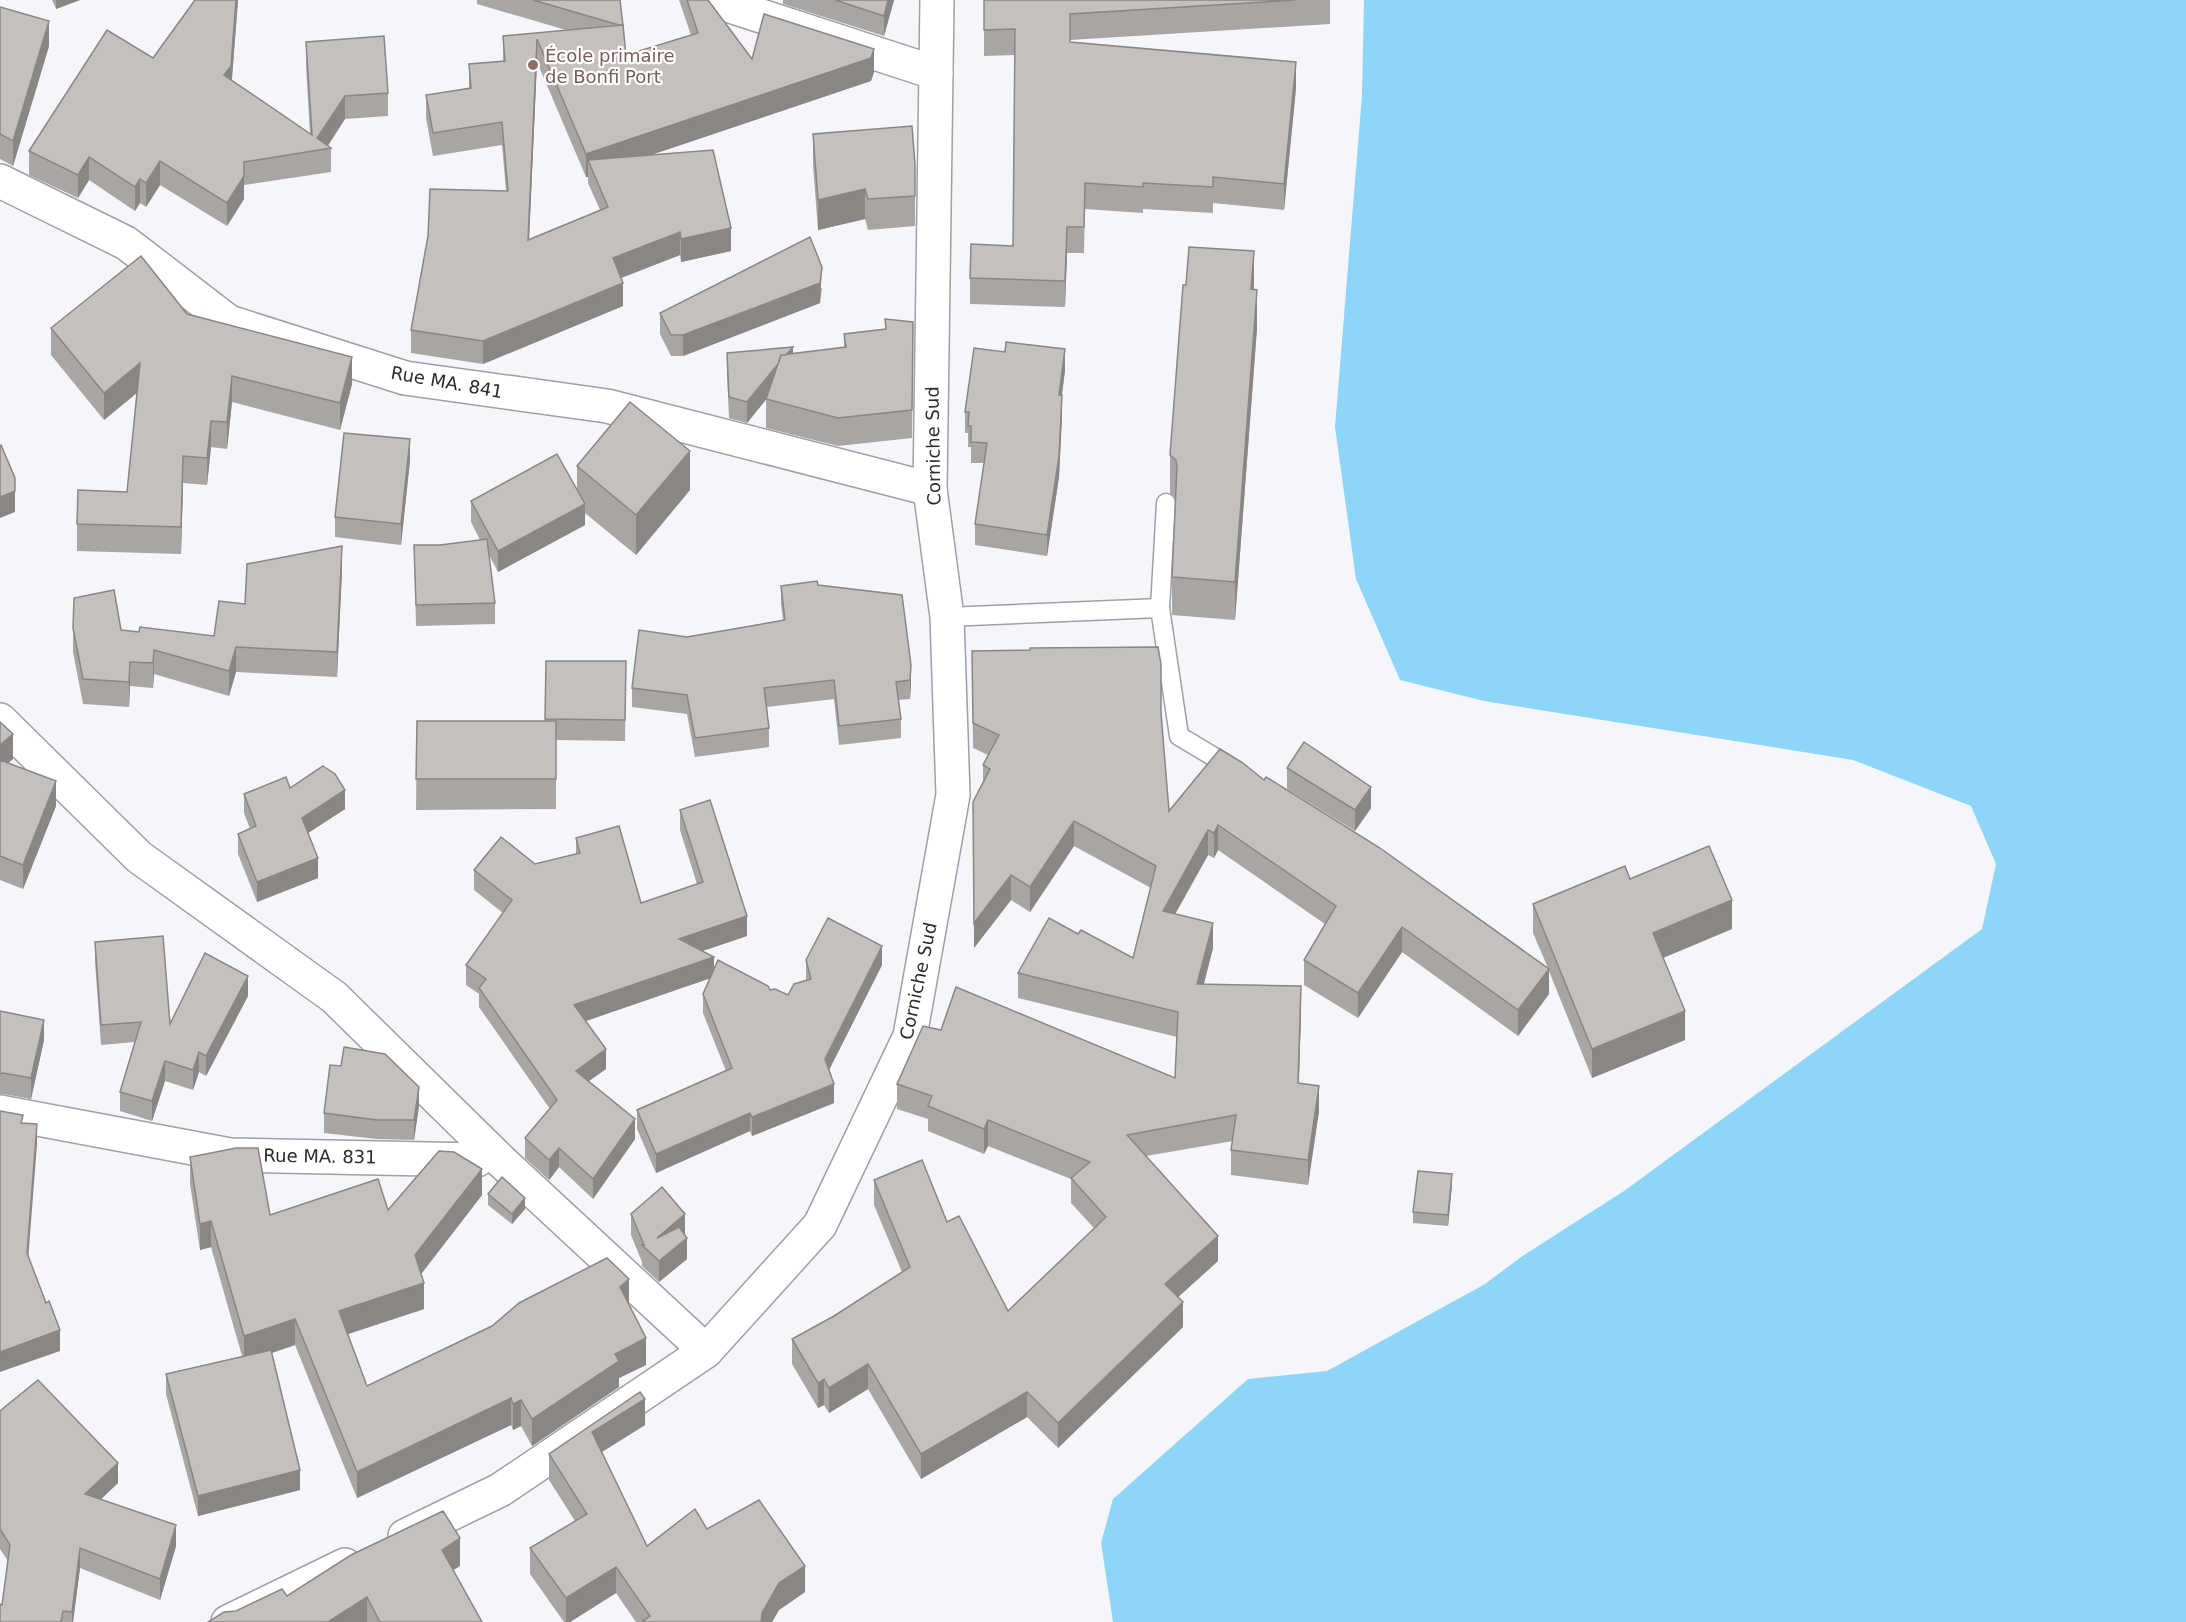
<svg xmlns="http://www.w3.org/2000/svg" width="2186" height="1622" font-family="'DejaVu Sans',sans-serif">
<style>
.water{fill:#8ed6f7}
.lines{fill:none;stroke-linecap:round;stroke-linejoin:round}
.service-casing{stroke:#9ea0a5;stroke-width:21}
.minor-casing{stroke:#9ea0a5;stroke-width:36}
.secondary-casing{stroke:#9ea0a5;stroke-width:36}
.service{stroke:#fff;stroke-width:18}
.minor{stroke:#fff;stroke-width:33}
.secondary{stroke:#fff;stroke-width:33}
.wall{fill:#a9a5a3;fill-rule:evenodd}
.shaded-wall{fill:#8a8684}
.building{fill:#c5c0bd;stroke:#8a8684;stroke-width:1.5}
.education-dot{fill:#8d6e63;stroke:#fff;stroke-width:2}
.labels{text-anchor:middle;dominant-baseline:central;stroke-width:4.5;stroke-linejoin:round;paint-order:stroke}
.education-label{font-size:18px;fill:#785e54;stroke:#fff;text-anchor:start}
.street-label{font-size:18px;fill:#2b2c2e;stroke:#fff}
</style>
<rect width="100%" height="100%" fill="#f5f6fc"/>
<!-- water -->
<path class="water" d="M1364,0H2186V1622H1113L1101,1543L1113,1499L1248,1379L1327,1371L1485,1284L1521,1257L1624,1191L1982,929L1996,864L1971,806L1853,760L1484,701L1400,680L1356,579L1335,427L1362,95Z"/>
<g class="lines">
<!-- service casing -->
<g class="service-casing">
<g id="service">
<path d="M1166,503L1160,608L1179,736L1234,769"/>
<path d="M947,617L1160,608"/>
</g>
</g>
<!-- minor casing -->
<g class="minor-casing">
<g id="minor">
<path d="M712,0L936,73"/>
<path d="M0,181L126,243L229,322L405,378L607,406L930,489"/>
<path d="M0,720L139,857L334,997L500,1160L706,1351"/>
<path d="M0,1112L230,1155L477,1160"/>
</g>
</g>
<!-- secondary casing -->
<g class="secondary-casing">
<g id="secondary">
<path d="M405,1536L500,1490L706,1351L820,1225L910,1036L953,795L947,617L930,489L937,0"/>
<path d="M228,1622L345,1565"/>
</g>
</g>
<!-- service -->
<use href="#service" class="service"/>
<!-- minor -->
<use href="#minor" class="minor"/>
<!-- secondary -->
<use href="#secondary" class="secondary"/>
</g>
<!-- wall -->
<g class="wall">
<path d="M52,0H80L56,9Z"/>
<path d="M195,0H238L232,80L310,134L306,66V42L388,93V116L345,119L328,146L331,148V172L244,185V199L227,226L160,185L146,207L140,203L135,211L89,180L78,198L29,175V151L153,58Z"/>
<path d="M477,0H620L626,55L691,35L679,0H708L752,59L874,72L871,81L651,155L731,251L681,262L680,255L621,278L623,306L483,364L411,353V330L506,191L502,145L433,156L426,118V95L469,88V64L503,61V36L566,30L477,4ZM537,62L586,177H588V183L600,210L529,240Z"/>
<path d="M783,0H894L884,36L783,4Z"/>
<path d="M984,0H1330V24L1070,40V42L1296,88L1284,210L1213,203V213L1143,209V213L1085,209L1084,253H1067L1065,307L970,304V278L1013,246L1015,55L984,56Z"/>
<path d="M0,7L49,46L13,166L0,159Z"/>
<path d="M813,134L915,165V226L868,230L865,219L818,230L813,165Z"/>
<path d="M822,288L820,303L683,356H671L660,334V313Z"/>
<path d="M1254,290L1257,328L1235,620L1172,615V577L1176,498L1170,493V455Z"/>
<path d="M187,314L352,384L340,430L232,402L227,449L211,447L207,485L183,483L181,554L77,551V524L127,492L137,393L104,420L51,355V328Z"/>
<path d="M885,319L913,322L912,438L838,446L766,428V399L747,423L729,418L727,374V353L793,354L844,348V334L885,330Z"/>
<path d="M1065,370L1062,395V416L1059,477L1047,556L975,545V524L984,463H971V447H968V433H965V412Z"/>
<path d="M410,460L401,545L335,537V517Z"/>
<path d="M577,466L690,490L636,555L585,513V525L498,572L489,555L495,603V624L416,626L414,545H440L480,540L471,522V501L577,490Z"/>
<path d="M342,570L337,677L236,672L229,696L154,674L153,688L130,686L129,707L83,704L73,652V628L214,636L245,604Z"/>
<path d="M818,585L902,595L911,684L910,699L898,700L901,719V738L839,745L834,699L767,707L769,728V747L695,757L687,714L632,707V688L687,637L783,620L781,604V586Z"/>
<path d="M972,651L1161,713L1169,811L1264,780L1548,968L1533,933V904L1630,879L1732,929L1663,958L1685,1040L1592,1078L1549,971V994L1518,1036L1402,952L1358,1018L1304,985V960L1325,924L1218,850L1214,858L1208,855L1175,914L1213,948L1204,984L1301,1011L1299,1083L1319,1111L1308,1185L1231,1175V1150L1233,1141L1146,1156L1218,1261L1178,1297L1183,1327L1058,1448L1027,1417L921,1479L868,1389L829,1413L824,1405L818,1408L792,1364V1339L834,1316L902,1272L874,1205V1180L947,1222L1008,1311L1094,1228L1071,1203V1179L988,1146L984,1154L928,1131V1119L897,1109V1084L1175,1078L1177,1037L1018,998V973L1078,934L1133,958L1151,888L1074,846L1030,912L1011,900L974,948L973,802L983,783V765L988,755L973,748Z"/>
<path d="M546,661L626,682L625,741L556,740V809L416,810L417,721H545Z"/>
<path d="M0,722L13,759L8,763L56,806L23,889L0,880Z"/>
<path d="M1287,768L1371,808L1355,831L1287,789Z"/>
<path d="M290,788L345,809L308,833L318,878L257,902L238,854V834L250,829L244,813V794Z"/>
<path d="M680,810L747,936L702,951L714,970L770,990L788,995L806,980V960L882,965L829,1070L834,1103L752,1136L750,1131L656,1173L637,1129V1110L726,1071L703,1013V994L710,978L586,1021L606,1069L589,1081L635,1139L593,1199L559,1167L549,1180L525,1158V1138L550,1109L479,1007V994L466,985V965L503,913L474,890V870L535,864L576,854V838L641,903L697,884L680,830Z"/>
<path d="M95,942L170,1024L248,996L206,1076L199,1072L193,1090L165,1081L152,1121L120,1111V1092L135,1042L101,1045L95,962Z"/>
<path d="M0,1011L44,1040L31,1099L3,1094H0Z"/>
<path d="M419,1106L414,1140L377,1139L324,1133V1113Z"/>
<path d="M190,1157L270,1215L388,1210L482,1195L421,1274L424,1309L348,1334L367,1386L629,1306L646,1365L619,1378V1387L532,1446L521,1426L513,1430L511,1425L357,1498L295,1345L272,1353L300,1490L198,1516L166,1394V1374L242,1356L211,1247L200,1250L190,1184Z"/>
<path d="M1452,1185L1448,1226L1413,1223V1212Z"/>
<path d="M488,1194L525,1209L512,1224L488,1205Z"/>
<path d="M631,1214L685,1235L687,1259L659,1282L642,1266V1262L631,1235Z"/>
<path d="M0,1411L118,1483L101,1499L176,1546L160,1600L80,1568L73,1622H0L8,1561L0,1549Z"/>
<path d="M645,1425L602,1452L647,1546L707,1529L805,1592L779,1610L772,1622H636L616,1593L570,1622H564L530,1574V1548L575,1521L549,1480V1454Z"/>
<path d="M460,1566L453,1570L482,1622H208L236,1611L287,1596Z"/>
</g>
<!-- shaded-wall -->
<g class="shaded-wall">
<path d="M56,0H80L56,9Z"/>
<path d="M236,0H238L231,89L224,75Z"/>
<path d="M888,0H894L884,36V16Z"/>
<path d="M49,21V46L13,166V141Z"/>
<path d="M537,39V62L528,263V240Z"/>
<path d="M874,49V72L871,81L594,174L588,160V177H586V154Z"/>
<path d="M1296,62V88L1284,210V184Z"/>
<path d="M345,96V119L325,149L317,138Z"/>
<path d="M89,157V180L78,198V175Z"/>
<path d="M160,161V185L146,207V183Z"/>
<path d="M244,176V199L227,226V203Z"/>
<path d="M140,179V203L135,211V187Z"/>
<path d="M865,189V219L818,230V200Z"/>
<path d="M1067,227V253L1065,307V281Z"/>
<path d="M731,228V251L681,262V239Z"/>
<path d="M680,232V255L613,281V258Z"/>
<path d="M1254,251V289H1251Z"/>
<path d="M822,267L820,303L683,356V335Z"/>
<path d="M623,283V306L483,364V341Z"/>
<path d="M1257,290V328L1235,620V582Z"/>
<path d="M793,347V367L747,423V402Z"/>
<path d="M1065,349V370L1059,416V395Z"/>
<path d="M352,357V384L340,430V403Z"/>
<path d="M140,363V390L104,420V393Z"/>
<path d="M232,376V402L227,449V422Z"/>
<path d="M1062,395V416L1059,477L1047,556V535Z"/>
<path d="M211,421V447L207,485V458Z"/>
<path d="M410,439V460L401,545V524Z"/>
<path d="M690,451V490L636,555V515Z"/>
<path d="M183,456V483L181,554V527Z"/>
<path d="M15,491V512L0,518V497Z"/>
<path d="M585,504V525L498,572V551Z"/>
<path d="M342,546V570L337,677V652Z"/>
<path d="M236,647V672L229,696V671Z"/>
<path d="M154,650V674L153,688V663Z"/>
<path d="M130,662V686L129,707V682Z"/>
<path d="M911,665V684L910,699V680Z"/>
<path d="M13,734V759L0,770V745Z"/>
<path d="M56,781V806L23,889V865Z"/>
<path d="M1371,787V808L1355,831V810Z"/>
<path d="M345,790V809L302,837V818Z"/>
<path d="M1074,821V846L1030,912V887Z"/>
<path d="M1218,825V850L1214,858V833Z"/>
<path d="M1208,830V855L1163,936V911Z"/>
<path d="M318,858V878L257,902V882Z"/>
<path d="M1011,875V900L974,948V923Z"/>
<path d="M1732,900V929L1653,962V933Z"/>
<path d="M747,916V936L679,959V939Z"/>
<path d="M1213,923V948L1197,1009V984Z"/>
<path d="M1402,927V952L1358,1018V993Z"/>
<path d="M882,946V965L825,1078V1059Z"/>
<path d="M714,957V977L574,1025V1005Z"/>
<path d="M1549,969V994L1518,1036V1010Z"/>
<path d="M248,976V996L206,1076V1056Z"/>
<path d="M1301,986V1011L1298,1108V1083Z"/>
<path d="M1685,1011V1040L1592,1078V1049Z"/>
<path d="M44,1020V1040L31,1099V1078Z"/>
<path d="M606,1049V1069L576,1090V1071Z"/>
<path d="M199,1052V1072L193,1090V1070Z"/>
<path d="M165,1061V1081L152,1121V1101Z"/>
<path d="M834,1084V1103L752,1136V1117Z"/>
<path d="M1319,1086V1111L1308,1185V1160Z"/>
<path d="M419,1087V1106L414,1140V1120Z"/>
<path d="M750,1113V1131L656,1173V1154Z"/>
<path d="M635,1119V1139L593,1199V1179Z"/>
<path d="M988,1120V1146L984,1154V1129Z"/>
<path d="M37,1124V1144L27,1274V1253Z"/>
<path d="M559,1148V1167L549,1180V1160Z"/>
<path d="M482,1169V1195L415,1282V1255Z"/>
<path d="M1452,1174V1185L1448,1226V1215Z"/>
<path d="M525,1198V1209L512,1224V1214Z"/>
<path d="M685,1214V1235L657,1238Z"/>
<path d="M211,1221V1247L200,1250V1224Z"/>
<path d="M1218,1236V1261L1165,1309V1284Z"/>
<path d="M687,1238V1259L659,1282V1261Z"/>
<path d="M629,1279V1306L620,1287Z"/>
<path d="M424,1283V1309L339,1337V1311Z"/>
<path d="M1183,1302V1327L1058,1448V1423Z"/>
<path d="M295,1319V1345L244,1362V1336Z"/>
<path d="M60,1330V1351L0,1372V1352Z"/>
<path d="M646,1338V1365L619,1378V1387L532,1446V1419L615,1354Z"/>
<path d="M868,1364V1389L829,1413V1388Z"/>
<path d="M824,1379V1405L818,1408V1383Z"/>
<path d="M1027,1392V1417L921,1479V1454Z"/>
<path d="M511,1398V1425L357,1498V1472Z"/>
<path d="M645,1399V1425L592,1458V1432Z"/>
<path d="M521,1400V1426L513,1430V1404Z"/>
<path d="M118,1463V1483L85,1514V1494Z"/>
<path d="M300,1470V1490L198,1516V1496Z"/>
<path d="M176,1525V1546L160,1600V1579Z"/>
<path d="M460,1538V1566L442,1577V1550Z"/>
<path d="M80,1548V1568L73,1622H72V1612Z"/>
<path d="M805,1566V1592L779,1610L772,1622H761L762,1613L779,1583Z"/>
<path d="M616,1567V1593L570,1622H566V1598Z"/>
<path d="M367,1597V1622H328Z"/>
</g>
<!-- building -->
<g class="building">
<path d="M195,0H236L231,66L224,75L312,135L306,42L384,36L388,93L345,96L317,138L331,148L244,162V176L227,203L160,161L146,183L140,179L135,187L89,157L78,175L29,151L107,30L153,58Z"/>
<path d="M533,0H620L623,25H619Z"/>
<path d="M687,0H708L752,59L764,14L874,49L871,58L586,154L537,39L528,240L608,207L588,160L713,150L731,228L681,239L680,232L613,258L623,283L483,341L411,330L428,236L430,189L508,191L502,122L433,133L426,95L471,88L469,64L505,61L503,36L623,25L626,55L698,33Z"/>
<path d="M835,0H888L884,16Z"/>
<path d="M984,0H1295L1070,14V42L1296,62L1284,184L1213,177V187L1143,183V187L1085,183L1084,227H1067L1065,281L970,278L971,244L1013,246L1015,29L984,30Z"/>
<path d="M0,7L49,21L13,141L0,134Z"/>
<path d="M912,126L915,165V196L868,199L865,189L818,200L813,134Z"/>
<path d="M810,237L822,267L820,283L683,335H671L660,313Z"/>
<path d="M1189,247L1254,251L1251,289L1257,290L1235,582L1172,577L1177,466L1176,460L1170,455L1183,285H1186Z"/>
<path d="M141,256L187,314L352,357L340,403L232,376L227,422L211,421L207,458L183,456L181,527L77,524L78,490L127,492L140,363L104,393L51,328Z"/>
<path d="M885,319L913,322L912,410L838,418L766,399L781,355L846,347L844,334L886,329Z"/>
<path d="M1006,342L1065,349L1059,395H1062L1059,456L1047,535L975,524L987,443L971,442V426H968L969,412H965L974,348L1005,352Z"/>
<path d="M793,347L786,355H781L778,364L747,402L729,397L727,353Z"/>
<path d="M630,402L690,451L636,515L577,466Z"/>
<path d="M344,433L410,439L401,524L335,517Z"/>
<path d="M1,445L15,478V491L0,497V446Z"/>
<path d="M557,454L585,504L498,551L471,501Z"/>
<path d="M487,539L495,603L416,605L414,545H440Z"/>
<path d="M342,546L337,652L236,647L229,671L154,650L153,663L130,662L129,682L83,679L73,628L74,598L114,590L121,630L139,632L140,627L214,636L219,601L245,604L247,564Z"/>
<path d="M817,581L818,585L902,595L911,665L910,680L896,682L901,719L839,726L834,680L764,688L769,728L695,738L687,695L632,688L639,630L687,637L785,620L781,586Z"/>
<path d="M1158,647L1161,664V713L1169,811L1220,749L1243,763L1264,780L1266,777L1380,848L1549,969L1518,1010L1402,927L1358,993L1304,960L1336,906L1218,825L1214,833L1208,830L1163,911L1213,923L1197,984L1301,986L1298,1083L1319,1086L1308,1160L1231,1150L1236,1115L1127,1135L1218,1236L1165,1284L1183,1302L1058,1423L1027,1392L921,1454L868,1364L829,1388L824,1379L818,1383L792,1339L834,1316L910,1267L874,1180L922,1160L947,1222L959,1216L1008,1311L1106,1217L1071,1178L1090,1162L988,1120L984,1129L928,1106L932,1096L897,1084L923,1026L941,1030L956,987L1175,1078L1178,1012L1018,973L1049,918L1078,934L1081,930L1133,958L1156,866L1074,821L1030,887L1011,875L974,923L973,802L990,769L983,765L999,735L973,723L972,651L1030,650V648Z"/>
<path d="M546,661H626L625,720L545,719Z"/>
<path d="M417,721H556V779H416Z"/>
<path d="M0,722L13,734L0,745Z"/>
<path d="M1304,742L1371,787L1355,810L1287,768Z"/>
<path d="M0,760L56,781L23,865L0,856Z"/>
<path d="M323,766L335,774L345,790L302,818L318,858L257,882L238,834L256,826L244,794L286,777L290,788Z"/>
<path d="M710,800L747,916L679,939L714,957L574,1005L606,1049L576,1071L635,1119L593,1179L559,1148L549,1160L525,1138L557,1100L479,988L486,979L466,965L512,900L474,870L501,837L535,864L580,853L576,838L619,826L641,903L703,882L680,810Z"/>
<path d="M1709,846L1732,900L1653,933L1685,1011L1592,1049L1533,904L1625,866L1630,879Z"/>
<path d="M828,918L882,946L825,1059L834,1084L752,1117L750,1113L656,1154L637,1110L732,1068L703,994L718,960L768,986L770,990L775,989L788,995L794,984L811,979L806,960Z"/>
<path d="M163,936L170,1024L205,953L248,976L206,1056L199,1052L193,1070L165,1061L152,1101L120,1092L141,1022L101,1025L95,942Z"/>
<path d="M0,1011L44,1020L31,1078L3,1073L0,1074Z"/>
<path d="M344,1047L385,1054L419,1087L414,1120H377L324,1113L330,1065L341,1066Z"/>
<path d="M0,1111L23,1115L21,1123L37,1124L27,1253L46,1303L49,1301L60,1330L0,1352Z"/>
<path d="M236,1148H258L270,1215L378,1179L388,1210L439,1151L454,1152L482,1169L415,1255L424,1283L339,1311L367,1386L492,1326L519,1303L607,1258L629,1279L620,1287L646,1338L615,1354L619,1361L532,1419L521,1400L513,1404L511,1398L357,1472L295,1319L244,1336L211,1221L200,1224L190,1157Z"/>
<path d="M1418,1171L1452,1174L1448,1215L1413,1212Z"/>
<path d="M502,1177L525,1198L512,1214L488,1194Z"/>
<path d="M662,1187L685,1214L657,1238L679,1227L687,1238L659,1261L642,1245H644L631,1214Z"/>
<path d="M271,1350L300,1470L198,1496L166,1374Z"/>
<path d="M38,1380L118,1463L85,1494L176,1525L160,1579L80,1548L72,1612L63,1611L61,1622H0V1604L2,1605L10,1545L0,1529V1411Z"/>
<path d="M640,1392L645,1399L592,1432L647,1546L695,1509L707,1529L759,1500L805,1566L779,1583L762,1613L761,1622H642L650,1616L616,1567L566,1598L530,1548L587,1514L549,1454Z"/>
<path d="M443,1511L460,1538L442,1550L482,1622H380L367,1597L328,1622H208L224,1612L236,1611L282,1589L287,1596L351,1555Z"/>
</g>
<!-- markers -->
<circle class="education-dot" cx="533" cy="65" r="6"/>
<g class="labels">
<!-- education labels -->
<g class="education-label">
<text x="545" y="55">École primaire<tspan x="545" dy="21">de Bonfi Port</tspan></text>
</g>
<!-- street labels -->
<g class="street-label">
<text transform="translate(447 382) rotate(10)">Rue MA. 841</text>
<text transform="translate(933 446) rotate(-91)">Corniche Sud</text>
<text transform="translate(918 981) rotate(-78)">Corniche Sud</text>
<text transform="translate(320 1156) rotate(1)">Rue MA. 831</text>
</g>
</g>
</svg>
